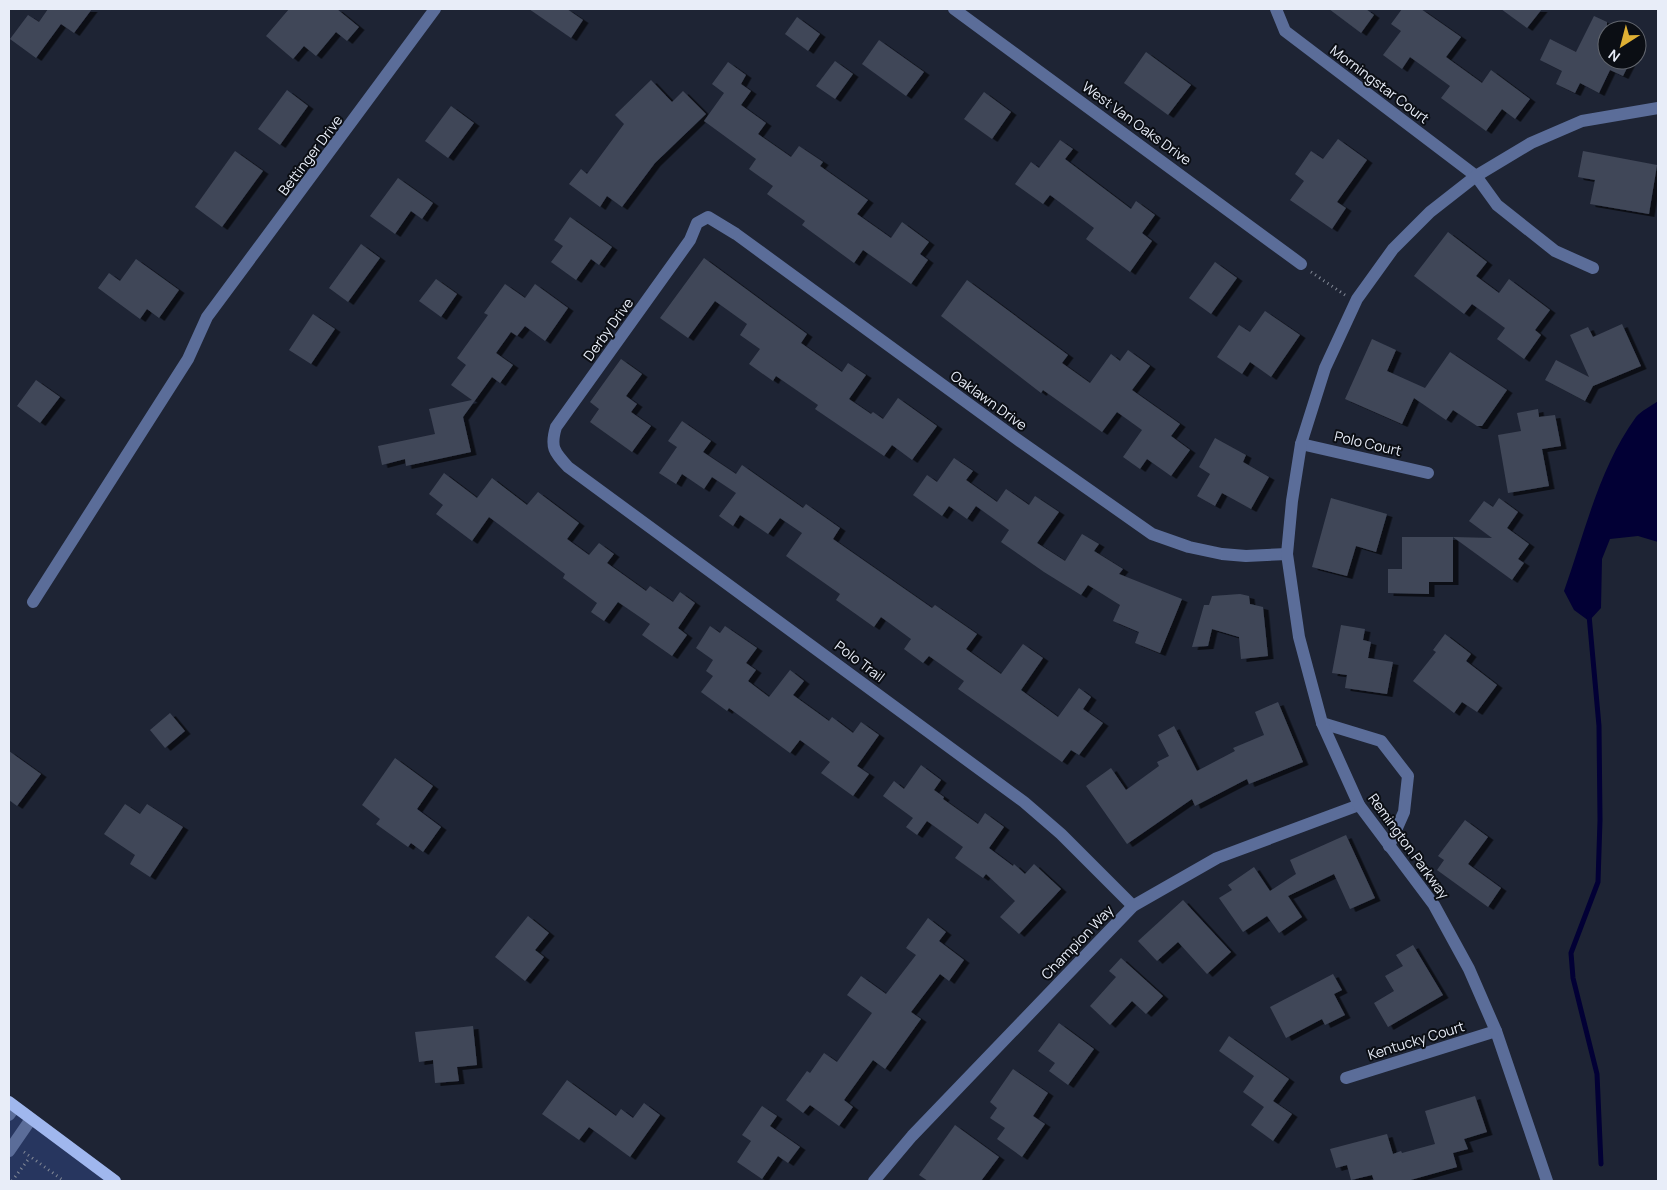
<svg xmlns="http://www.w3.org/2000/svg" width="1667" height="1190" font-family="Manrope,sans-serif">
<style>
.green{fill:#27365f}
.water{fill:#020035}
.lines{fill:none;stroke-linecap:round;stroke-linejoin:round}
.stream{stroke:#020035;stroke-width:5}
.building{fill:#404758;filter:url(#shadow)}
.path{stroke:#858b98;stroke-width:3;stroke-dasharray:1 4;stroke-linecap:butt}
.minor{stroke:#5b6d99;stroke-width:12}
.major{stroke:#a0b7ee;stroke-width:12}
.labels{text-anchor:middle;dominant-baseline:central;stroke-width:4;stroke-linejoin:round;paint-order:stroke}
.street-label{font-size:14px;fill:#e8edf8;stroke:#0b0e14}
</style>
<defs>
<filter id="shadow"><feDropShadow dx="5.5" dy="3" stdDeviation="0" flood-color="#0009"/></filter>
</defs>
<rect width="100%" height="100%" fill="#1e2434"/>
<!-- green -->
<path class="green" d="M9,1102L116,1181H9Z"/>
<!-- water -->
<path class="water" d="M1658,401V542L1638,536L1610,539L1602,559L1601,608L1589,621L1574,610L1564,591C1585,532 1599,468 1636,417C1641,411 1651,406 1658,401Z"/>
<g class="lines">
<!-- stream -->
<path class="stream" d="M1589,615L1599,726L1600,820L1598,882L1571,953L1573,978L1597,1074L1601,1164"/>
</g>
<!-- building -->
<g class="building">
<path d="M48,9H92L74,33L61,24L36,58L10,39L28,15L39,22Z"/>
<path d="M289,9H337L359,27L347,41L336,32L316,56L304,46L293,59L266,36Z"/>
<path d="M529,9H567L583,20L571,38Z"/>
<path d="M1329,9H1366L1374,15L1361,33Z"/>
<path d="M1402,9H1421L1461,37L1446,57L1482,83L1491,70L1530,99L1515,119L1502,109L1486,131L1441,98L1450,86L1410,57L1402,69L1383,55L1401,31L1391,24Z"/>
<path d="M1501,9H1542L1527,28Z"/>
<path d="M1594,16L1607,22V60H1631L1623,76L1610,70L1599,93L1580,83L1575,93L1556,84L1562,71L1540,60L1550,39L1576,52Z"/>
<path d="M797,17L820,34L808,51L785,34Z"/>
<path d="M879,40L924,72L906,96L862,64Z"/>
<path d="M1146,52L1191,85L1168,115L1124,83Z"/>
<path d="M835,61L853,74L835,99L816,86Z"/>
<path d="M728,62L746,75L741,84L751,91L741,105L766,123L758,134L791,157L799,146L823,162L820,166L868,200L857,214L891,238L902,222L929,242L920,254L928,260L911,284L863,250L854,263L802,225L805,221L767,194L773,186L749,169L756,159L704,121L724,93L712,84Z"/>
<path d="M651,80L672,102L683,91L706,114L655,163L622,207L607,196L600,207L569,184L581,169L587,174L624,124L615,115Z"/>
<path d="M287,90L308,106L280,145L258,129Z"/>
<path d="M984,92L1011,112L992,139L964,119Z"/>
<path d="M451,106L474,123L448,158L425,141Z"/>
<path d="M1338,139L1367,160L1337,202L1346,208L1332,229L1290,200L1304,181L1295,174L1311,151L1323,159Z"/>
<path d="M1060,140L1073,149L1065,159L1131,209L1136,201L1155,215L1142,233L1152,241L1130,272L1086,239L1094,228L1050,195L1043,204L1015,184L1031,162L1039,168Z"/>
<path d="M235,151L263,171L222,227L195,207Z"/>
<path d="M1583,151L1657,165L1649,214L1590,204L1595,180L1578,177Z"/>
<path d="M398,178L433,203L422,219L411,211L395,234L370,216Z"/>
<path d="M570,217L612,247L599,265L591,259L576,280L551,262L563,246L554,240Z"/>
<path d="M1448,232L1487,262L1476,276L1499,293L1509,279L1550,310L1535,330L1541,335L1524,359L1497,339L1505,328L1472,304L1464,314L1414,276Z"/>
<path d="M361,244L380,258L348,302L329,288Z"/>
<path d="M704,258L807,334L801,343L842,372L848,363L866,375L849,399L871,414L873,412L883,419L898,398L937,426L912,460L892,445L884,456L815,409L818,405L776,376L773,381L749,364L760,349L740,335L747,324L715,301L688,338L660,318Z"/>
<path d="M136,259L179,290L159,318L147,309L140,319L98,288L109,273L120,281Z"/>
<path d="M1215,262L1237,278L1211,314L1189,298Z"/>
<path d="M436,279L457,294L441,317L419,301Z"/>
<path d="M967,280L1068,355L1062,363L1090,383L1111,354L1120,361L1128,350L1150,366L1132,390L1180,424L1171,436L1190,450L1171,476L1147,459L1140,469L1123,457L1142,430L1117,412L1102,432L1043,390L1041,393L941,316Z"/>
<path d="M505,284L525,298L535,284L568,308L545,341L525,326L517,336L511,332L496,353L513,365L500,383L492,377L463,417L471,452L406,466L405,459L382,465L378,446L435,434L429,409L472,400L451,385L466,365L457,358L488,315L484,313Z"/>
<path d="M1265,311L1300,335L1271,377L1250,362L1242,374L1217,357L1239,325L1250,332Z"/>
<path d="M313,314L335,329L311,364L289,350Z"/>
<path d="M1622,324L1641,366L1593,386L1585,401L1545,380L1556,360L1589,377L1570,335L1588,327L1593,337Z"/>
<path d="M1372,339L1396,350L1387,371L1425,388L1450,352L1507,390L1482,426H1477L1453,410L1446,420L1414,398L1402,424L1345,399Z"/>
<path d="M621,359L642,374L626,396L637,404L631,412L651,426L632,452L590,422L599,409L590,402Z"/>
<path d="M36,380L60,397L40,423L17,406Z"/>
<path d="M1538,409L1539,417L1555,415L1561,446L1542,449L1549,486L1508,493L1498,435L1521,431L1517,413Z"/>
<path d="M682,421L711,441L703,452L736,474L742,465L803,508L806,504L840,528L833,539L932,608L935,605L977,634L966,649L1001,674L1023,644L1043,658L1021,690L1058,717L1079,688L1091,697L1083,709L1103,723L1079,755L1071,750L1062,762L958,689L964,681L929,656L923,663L904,649L911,639L881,617L874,627L836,600L840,594L786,556L802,533L780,518L768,534L740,515L733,526L719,516L736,493L712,477L704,489L682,474L676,484L659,473L677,447L668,441Z"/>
<path d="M1215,438L1246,455L1243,462L1269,477L1251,509L1222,493L1215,506L1197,496L1210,474L1199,467Z"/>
<path d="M954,458L973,471L966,480L997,502L1006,489L1029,505L1035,496L1059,512L1037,543L1065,561L1082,534L1099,544L1094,551L1123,569L1119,574L1182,599L1160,653L1135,643L1139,632L1113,621L1120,605L1088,585L1081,595L1044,572L1001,542L1009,530L976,506L967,519L949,506L942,516L913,495L927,475L937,482Z"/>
<path d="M444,473L477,498L492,478L527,505L538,492L579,523L567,539L589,555L599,543L614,554L607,563L646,591L650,586L673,602L680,592L695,603L678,628L687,635L672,656L642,635L650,624L618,602L604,621L591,612L597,603L563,578L565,574L489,517L472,541L436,514L443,505L429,494Z"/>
<path d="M1331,498L1387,514L1376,552L1356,546L1347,576L1312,567Z"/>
<path d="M1499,498L1518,512L1507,528L1529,544L1518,559L1524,563L1512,580L1453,537L1492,538L1469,521L1484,501L1493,507Z"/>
<path d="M1402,537H1453V582H1429V594L1388,593V569H1402Z"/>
<path d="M1240,594L1249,596L1250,604L1263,607L1268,656L1241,659L1239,637L1212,629L1208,646L1192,647L1204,605H1209L1212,596Z"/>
<path d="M1341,625L1365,629L1363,640L1371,642L1368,658L1393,662L1387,694L1345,688L1347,675L1332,673Z"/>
<path d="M710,626L720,633L725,626L757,648L746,663L756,670L748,681L769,697L790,670L804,681L793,695L829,721L832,717L853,733L861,722L879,735L857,766L869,774L853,796L821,773L830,762L800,740L790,753L729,708L727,711L701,692L713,676L706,671L713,660L696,648Z"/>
<path d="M1445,634L1471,654L1466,661L1497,685L1477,712L1462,702L1454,713L1413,681L1436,652L1433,650Z"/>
<path d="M1278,702L1303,762L1249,784L1247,779L1195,806L1192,799L1127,844L1086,786L1111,768L1126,790L1159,766L1157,762L1169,756L1158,735L1174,726L1197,771L1235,751L1233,748L1264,735L1255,712Z"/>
<path d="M170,713L185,731L165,748L150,730Z"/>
<path d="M9,751L41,774L17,806L9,800Z"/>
<path d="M395,758L433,786L417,809L441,827L423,852L411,843L408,847L376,824L380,819L362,805Z"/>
<path d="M921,765L941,780L934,790L944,797L943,799L978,824L985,813L1004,827L989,848L1013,866L1014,864L1025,874L1034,864L1061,889L1019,934L1000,917L1015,901L986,874L983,878L955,858L963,847L927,821L917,835L906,827L913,818L883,796L894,781L904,789Z"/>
<path d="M125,804L140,814L147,804L183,827L150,877L130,864L135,855L104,834Z"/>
<path d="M1465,820L1488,837L1468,864L1501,888L1488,907L1437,870L1444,860L1438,856Z"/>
<path d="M1346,835L1375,898L1350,909L1334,874L1288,896L1302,917L1279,933L1267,916L1243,932L1219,898L1232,890L1228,885L1254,867L1270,891L1296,874L1290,860Z"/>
<path d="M1183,900L1231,952L1207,974L1178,942L1157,961L1138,941Z"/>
<path d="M528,916L549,933L535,950L544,957L525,981L495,957Z"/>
<path d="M928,918L946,932L939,941L964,960L949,981L940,974L911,1012L921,1019L885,1069L873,1060L844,1100L853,1107L839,1126L810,1105L803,1113L786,1100L807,1071L810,1073L824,1053L837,1062L872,1013L847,995L861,976L886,994L916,955L906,948Z"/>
<path d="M1413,945L1443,995L1388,1027L1374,1003L1394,991L1385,976L1403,966L1396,955Z"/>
<path d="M1121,958L1163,996L1146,1014L1132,1001L1110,1025L1090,1006L1116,977L1109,971Z"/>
<path d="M1333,974L1342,990L1334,994L1345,1015L1325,1025L1322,1019L1286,1038L1270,1007Z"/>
<path d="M1059,1023L1094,1049L1068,1085L1049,1071L1055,1063L1038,1051Z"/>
<path d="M473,1026L477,1065L457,1067L459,1081L435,1083L433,1060L419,1062L415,1032Z"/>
<path d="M1229,1036L1289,1079L1273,1101L1292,1114L1273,1141L1251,1125L1264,1107L1243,1092L1254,1076L1219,1051Z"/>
<path d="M1013,1069L1048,1093L1033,1116L1045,1124L1022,1157L997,1139L1005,1128L990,1118L997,1108L990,1102Z"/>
<path d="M567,1080L616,1116L621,1109L633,1118L644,1103L660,1115L630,1157L589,1127L579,1140L542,1114Z"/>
<path d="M1475,1096L1487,1132L1464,1139L1468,1149L1453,1153L1457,1167L1407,1181H1374L1372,1175L1351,1180L1347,1165L1336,1168L1330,1149L1387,1134L1393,1154L1401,1151L1402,1153L1435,1144L1425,1111Z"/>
<path d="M762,1106L777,1116L770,1126L800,1147L788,1163L778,1156L762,1179L737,1162L751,1141L742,1135Z"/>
<path d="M955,1125L999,1157L981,1181H928L919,1175Z"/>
</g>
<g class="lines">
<!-- path -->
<g class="path">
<path d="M1311,272L1345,295"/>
<path d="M24,1152L64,1181"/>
<path d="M12,1181L30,1157"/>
</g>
<!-- minor -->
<g class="minor">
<path d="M954,9L1301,264"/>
<path d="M1276,9L1285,31L1476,176L1497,205L1555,251L1593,268"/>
<path d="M1301,444L1428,473"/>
<path d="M33,602L188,359L207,317L435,9"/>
<path d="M1322,723L1381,741L1408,776L1404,812L1389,846"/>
<path d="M1133,906L1061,834L1024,802L568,467C554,452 550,447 556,427L690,240L697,223L708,217L736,234L1014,437L1152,534L1189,547L1222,554L1246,556L1287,554"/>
<path d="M1346,1078L1496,1031"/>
<path d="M9,1115L15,1107"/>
<path d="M9,1151L31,1119"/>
<path d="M874,1181L912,1136L1133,906L1217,858L1359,805"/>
<path d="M1547,1181L1496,1031L1469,969L1434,905L1359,805L1322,723L1299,637L1287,554L1292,501L1301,444L1325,368L1357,299L1393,249L1430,212L1476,176L1531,143L1582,121L1658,108"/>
</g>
<!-- major -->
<path class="major" d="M9,1102L115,1181"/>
</g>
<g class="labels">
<!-- street labels -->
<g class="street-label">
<text transform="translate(1380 84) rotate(37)">Morningstar Court</text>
<text transform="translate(1137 123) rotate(36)">West Van Oaks Drive</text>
<text transform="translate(310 155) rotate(-53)">Bettinger Drive</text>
<text transform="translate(608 329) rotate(-54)">Derby Drive</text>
<text transform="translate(989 400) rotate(36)">Oaklawn Drive</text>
<text transform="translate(1368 443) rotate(13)">Polo Court</text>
<text transform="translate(860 661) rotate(37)">Polo Trail</text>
<text transform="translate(1409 846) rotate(54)">Remington Parkway</text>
<text transform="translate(1077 942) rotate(-46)">Champion Way</text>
<text transform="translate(1416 1040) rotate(-17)">Kentucky Court</text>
</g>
</g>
<!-- border -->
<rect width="1667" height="1190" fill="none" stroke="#e8edf8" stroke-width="20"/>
<!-- north arrow -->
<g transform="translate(1622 45) rotate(216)"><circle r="24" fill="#0b0e14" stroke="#63676f"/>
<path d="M0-4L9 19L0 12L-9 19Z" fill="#dfb034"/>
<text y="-8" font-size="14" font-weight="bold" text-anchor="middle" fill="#e8edf8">N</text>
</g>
</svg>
